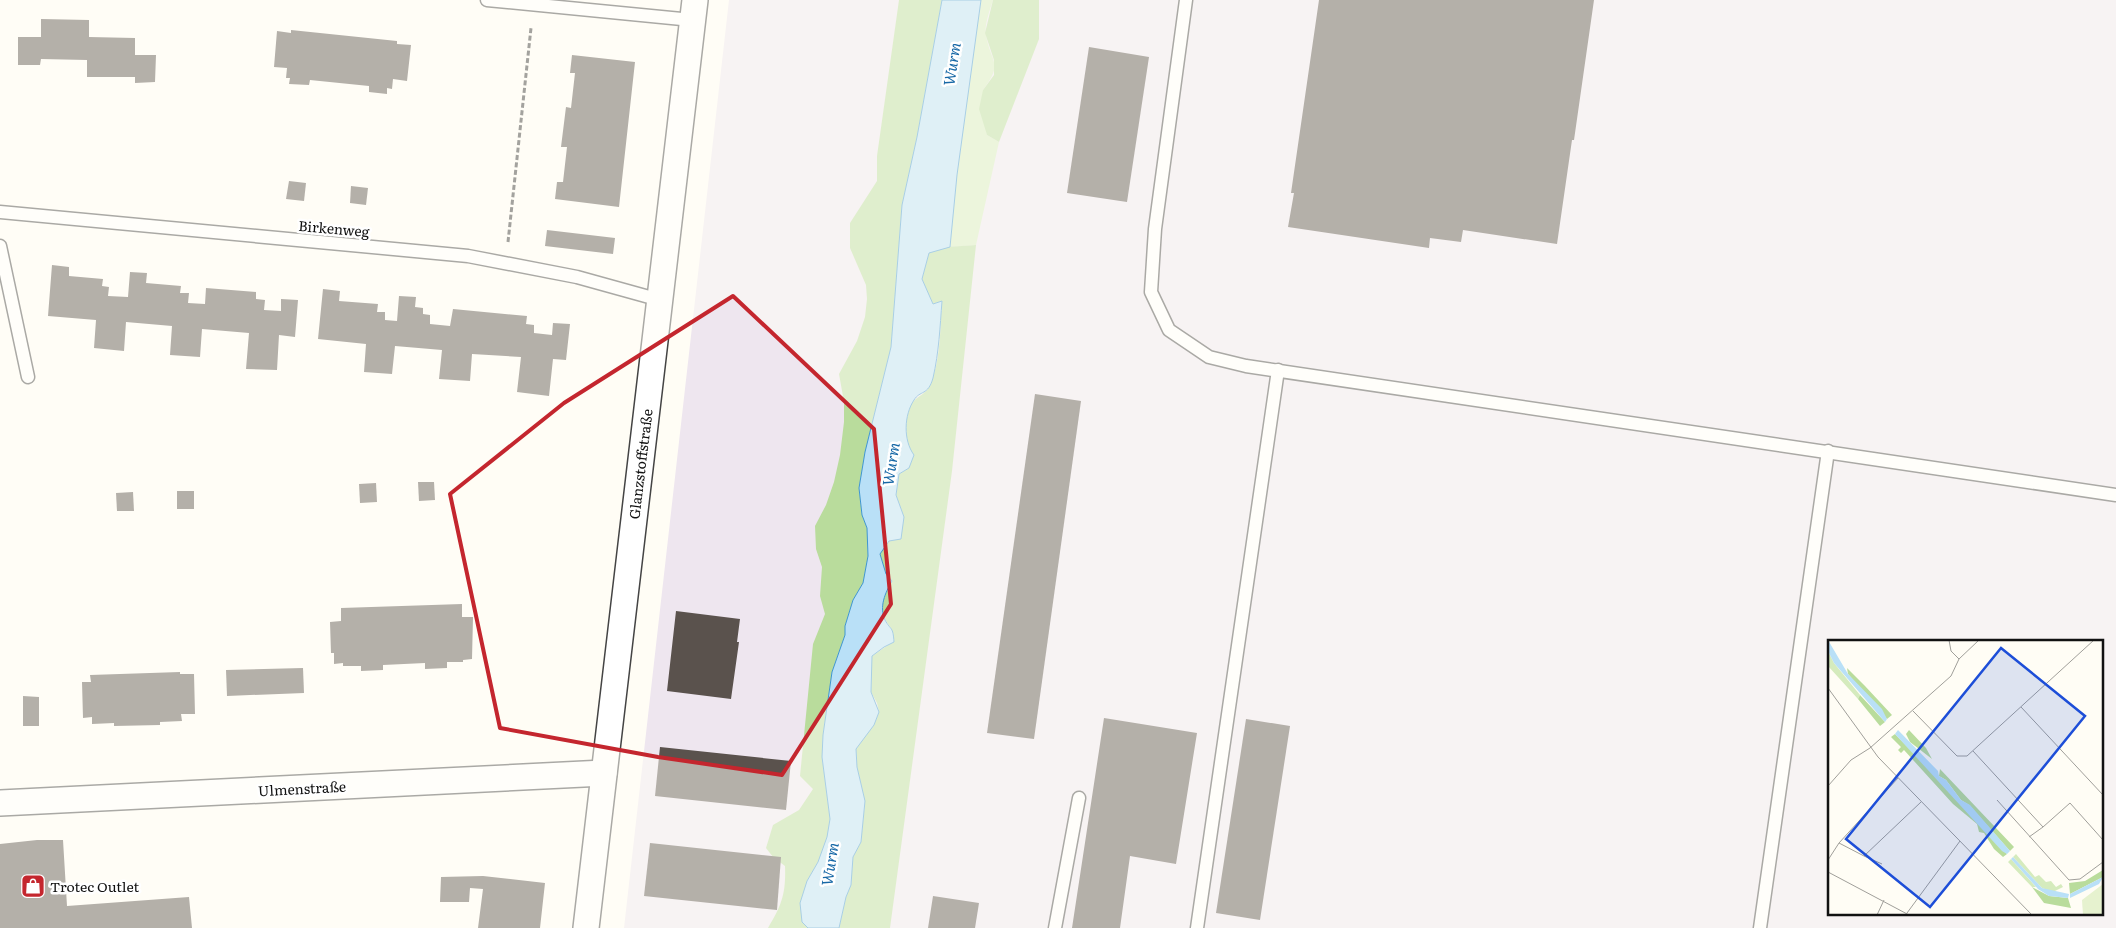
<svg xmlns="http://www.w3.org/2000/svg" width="2116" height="928" font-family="Literata,serif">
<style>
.industrial{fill:#eee6ef;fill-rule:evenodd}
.green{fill:#d5ebbd}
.forest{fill:#b9dc9c}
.water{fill:#b9e0f7;stroke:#3f96cf}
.building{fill:#5a524d}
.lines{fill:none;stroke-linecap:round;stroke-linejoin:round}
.lane-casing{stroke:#444;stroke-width:15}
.street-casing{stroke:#444;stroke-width:28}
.path{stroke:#333;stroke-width:3;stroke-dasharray:5 2.5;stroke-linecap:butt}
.lane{stroke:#fff;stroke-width:12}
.street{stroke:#fff;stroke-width:25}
.marked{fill:none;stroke:#c4262e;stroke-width:4;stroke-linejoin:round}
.labels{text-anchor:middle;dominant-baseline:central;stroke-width:5;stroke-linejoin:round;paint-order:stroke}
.street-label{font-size:14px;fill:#111;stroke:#fff}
.poi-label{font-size:14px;fill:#111;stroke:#fff;text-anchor:start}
.water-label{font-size:15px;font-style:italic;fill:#1768a6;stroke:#fff}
.inset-road{fill:none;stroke:#a09f9a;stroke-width:1}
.view{fill:#1d4ed8;fill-opacity:0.15;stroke:#1d4ed8;stroke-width:2.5}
.inset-edge{fill:none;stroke:#111;stroke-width:2.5}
</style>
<rect width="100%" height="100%" fill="#fffdf5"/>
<!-- industrial -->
<path class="industrial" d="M729,0H2116V928H624ZM1830,642H2102V914H1830Z"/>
<!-- green -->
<path class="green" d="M981,0H993C990,10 984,25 986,35C991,64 1004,62 983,90L987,135L999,142L976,245L950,247L957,175Z"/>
<!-- forest -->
<g class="forest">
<path d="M899,0H942L917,137L902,205L891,347L865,452L859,488L862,515L867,528L868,556L863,583L853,600L845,626V635L832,672L823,735L822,757L830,819L828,837L818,862L807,881L802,922L808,928H768C782,905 786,893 785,866L773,857L766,848L773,825L799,810L813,789L800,776L813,644L825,614L820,596L822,567L816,549L815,526L826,505L834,482L840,455L844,422V402L839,374L857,341L865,317L867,299L866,285L850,248V223L877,181V156Z"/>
<path d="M993,0H1039V39L999,142L987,135L979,109L983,90L994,75V60L985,33Z"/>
<path d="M976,245L952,471L890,928H839L846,897L851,885L853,857L861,842L865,802L857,767L856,749L874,725L879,712L877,703L871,692L872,656L894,641C893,627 891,630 885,619C879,607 885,593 892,581L886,574L880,554L904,517L896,495L899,474L909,468C909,451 904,430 907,414C912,395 924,398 930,385C941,360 940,328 942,301L933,304L922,279L929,253L946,247Z"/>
</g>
<!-- water -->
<path class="water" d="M942,0H981L957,175L950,247L929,253L922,279L933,304L942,301C940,327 939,352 933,378C928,396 920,390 914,400C904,415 903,440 914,455L909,468L899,474L896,495L904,517L901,539L889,541L880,554L886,574L892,581C885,593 879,607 885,620C891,631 893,626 894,642L884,647L872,656L871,692L879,712L874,725L856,749L857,767L865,801L861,842L853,857L851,885L846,897L839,928H808L802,922L800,903L807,881L818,862L827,837L830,819L822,757L823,735L832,672L845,635V626L853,600L863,583L868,556L867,528L862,515L859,488L865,452L891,347L902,205L917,137Z"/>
<!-- building -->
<g class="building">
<path d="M1319,0H1594L1574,140H1572L1557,244L1463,230L1461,242L1430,238L1429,248L1288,227L1294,193H1291Z"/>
<path d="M41,19L89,20V37L135,38V55H156L155,82L135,83V77H87V60L41,59L40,65H18V37H41Z"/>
<path d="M291,30L397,41V44L411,45L407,81L393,79L392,89L387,88V94L369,92V86L310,80L309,85L289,84L290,78H286L287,68L274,67L277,31L291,33Z"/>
<path d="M1089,47L1149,57L1127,202L1067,193Z"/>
<path d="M572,55L635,62L619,207L555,199L557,182H563L567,147H561L566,107L571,108L575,73H570Z"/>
<path d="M289,181L306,183L304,201L286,199Z"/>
<path d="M351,186L368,188L366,205L350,203Z"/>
<path d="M547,230L615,238L613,254L545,246Z"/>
<path d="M52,265L69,267V276L103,279L102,286L109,287L108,296L128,297L130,272L147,273L146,283L181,286L180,293H189L188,303L205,304L206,288L256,292V299L265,300L264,310L281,311V299L298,300L295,337L279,335L277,370L246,369L249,333L202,329L200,357L170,355L172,326L126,322L124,351L94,348L96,320L48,316Z"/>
<path d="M323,289L340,291L339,301L378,304L377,312H385V320L397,321L399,296L416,297L415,307L423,308V314L430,315V324L450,326L453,309L527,316L526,324L534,325V333L552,335L553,323L570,324L566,360L553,359L549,396L517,392L521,357L472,354L470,381L439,379L442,350L395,346L392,374L364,372L366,344L318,339Z"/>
<path d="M1035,394L1081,401L1034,739L987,733Z"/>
<path d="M418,482H434L435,500L419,501Z"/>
<path d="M376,483L377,502L360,503L359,484Z"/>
<rect x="177" y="491" width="17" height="18"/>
<path d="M133,492L134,511H117L116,493Z"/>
<path d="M462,604V617H473L472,659L463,660V662H447V668L425,669V663L383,665V670L361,671V666H343V663L334,664V653H331L330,622L341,621V608Z"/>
<path d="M676,611L740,619L737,642H739L731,699L667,691Z"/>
<path d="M303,668L304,693L227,696L226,670Z"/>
<path d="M180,672V674H194L195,714H181L182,721L160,722V725L114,726V723L92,724V717L83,718L82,682H91L90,675Z"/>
<path d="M23,696L39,697V726H23Z"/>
<path d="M1104,718L1197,733L1176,864L1130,856L1120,928H1072Z"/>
<path d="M1246,719L1290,726L1260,920L1216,913Z"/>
<path d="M660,747L791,761L786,810L655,796Z"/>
<path d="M37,840H63L67,906L189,897L192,928H0V844Z"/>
<path d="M650,843L781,857L777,910L644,896Z"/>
<path d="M483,876L545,883L540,928H478L483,889L470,888L469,902H440L441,877Z"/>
<path d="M933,896L979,903L975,928H928Z"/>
</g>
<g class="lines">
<!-- lane casing -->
<g class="lane-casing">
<g id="lane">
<path d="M487,0L692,20"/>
<path d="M1186,0L1155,229L1151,292L1169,330L1209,357L1246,366L2116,495"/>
<path d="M0,212L468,256L577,277L660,300"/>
<path d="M0,246L28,377"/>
<path d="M1055,928L1079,798"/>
<path d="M1197,928L1278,370"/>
<path d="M1760,928L1828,451"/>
</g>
</g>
<!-- street casing -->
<g class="street-casing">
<g id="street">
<path d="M0,803L604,773"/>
<path d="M586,928L695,0"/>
</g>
</g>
<!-- path -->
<path class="path" d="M508,242L531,28"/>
<!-- lane -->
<use href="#lane" class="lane"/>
<!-- street -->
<use href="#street" class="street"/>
</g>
<!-- marked area -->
<path d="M0 0H2116V928H0ZM733,296L874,429L891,604L782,775L658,757L500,728L450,494L564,403Z" fill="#fffdf5" fill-opacity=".55" fill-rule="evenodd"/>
<path class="marked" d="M733,296L874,429L891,604L782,775L658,757L500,728L450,494L564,403Z"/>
<!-- icons -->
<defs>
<g id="shop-square" transform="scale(1.25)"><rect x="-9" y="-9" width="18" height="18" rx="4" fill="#c4262e" stroke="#fff"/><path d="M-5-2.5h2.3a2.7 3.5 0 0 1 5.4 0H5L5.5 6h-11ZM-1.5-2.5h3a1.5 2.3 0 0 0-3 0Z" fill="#fff"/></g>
</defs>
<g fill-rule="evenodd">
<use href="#shop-square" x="33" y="886"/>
</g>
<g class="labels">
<!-- street labels -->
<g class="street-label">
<text transform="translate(334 228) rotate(5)">Birkenweg</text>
<text transform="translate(640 464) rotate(-83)">Glanzstoffstraße</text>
<text transform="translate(302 788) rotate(-3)">Ulmenstraße</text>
</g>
<!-- poi labels -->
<g class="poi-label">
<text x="50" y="886">Trotec Outlet</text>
</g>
<!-- water labels -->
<g class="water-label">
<text transform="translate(951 64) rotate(-81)">Wurm</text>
<text transform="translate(890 464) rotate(-81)">Wurm</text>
<text transform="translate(829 864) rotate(-81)">Wurm</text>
</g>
</g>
<!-- overview -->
<g transform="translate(1828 640)">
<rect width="275" height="275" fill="#fffdf5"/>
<path d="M0,11L6,23L32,55L30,59L0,26ZM188,214L207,237L211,235L218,242L223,241L228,247L233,244L235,247L225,252L214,248L185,217ZM183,219L208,247H204L180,222Z" fill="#d5ebbd"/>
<path d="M19,28L37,46L64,75L59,79L20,34ZM32,55L57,82L52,86L30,59ZM81,90L98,108L104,119L82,102L78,94ZM67,94L132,161L179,214L175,217L166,209L156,193L151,192L149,184L125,164L76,110L73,113L70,110L73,107L63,97ZM112,129L186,207L182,211L141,165L133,160L118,140L111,136ZM275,230V237L242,254L241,243L257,241ZM204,247L221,256L240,258L243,268L216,263Z" fill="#b9dc9c"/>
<path d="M275,244V275H255L254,260Z" fill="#e6f2cf"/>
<path d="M0,0L20,34L54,69L59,79L57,82L6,23L0,11ZM70,90L110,131L111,136L118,140L133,160L142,165L182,211L179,214L174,211L67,94ZM185,217L214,248L241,254L240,258L221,256L210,249L183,219ZM275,237L271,244L242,258V254Z" fill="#b9e0f7"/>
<path class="inset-road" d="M121,0L123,11L131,19M0,48L50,117L204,275M193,67L275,155M85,71L129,116H139L266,0M145,111L215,187L242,163L275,200M70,138L11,203L36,216L93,162M0,146L23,120L42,108L123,36L131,19L151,0M169,160L241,240L252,239L275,222M201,197L215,187M36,216L54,224M0,220L11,203M0,232L81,275M79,273L132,201M49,275L56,260"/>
<path class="view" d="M173,8L257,76L102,267L18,199Z"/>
<rect width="275" height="275" class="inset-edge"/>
</g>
</svg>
